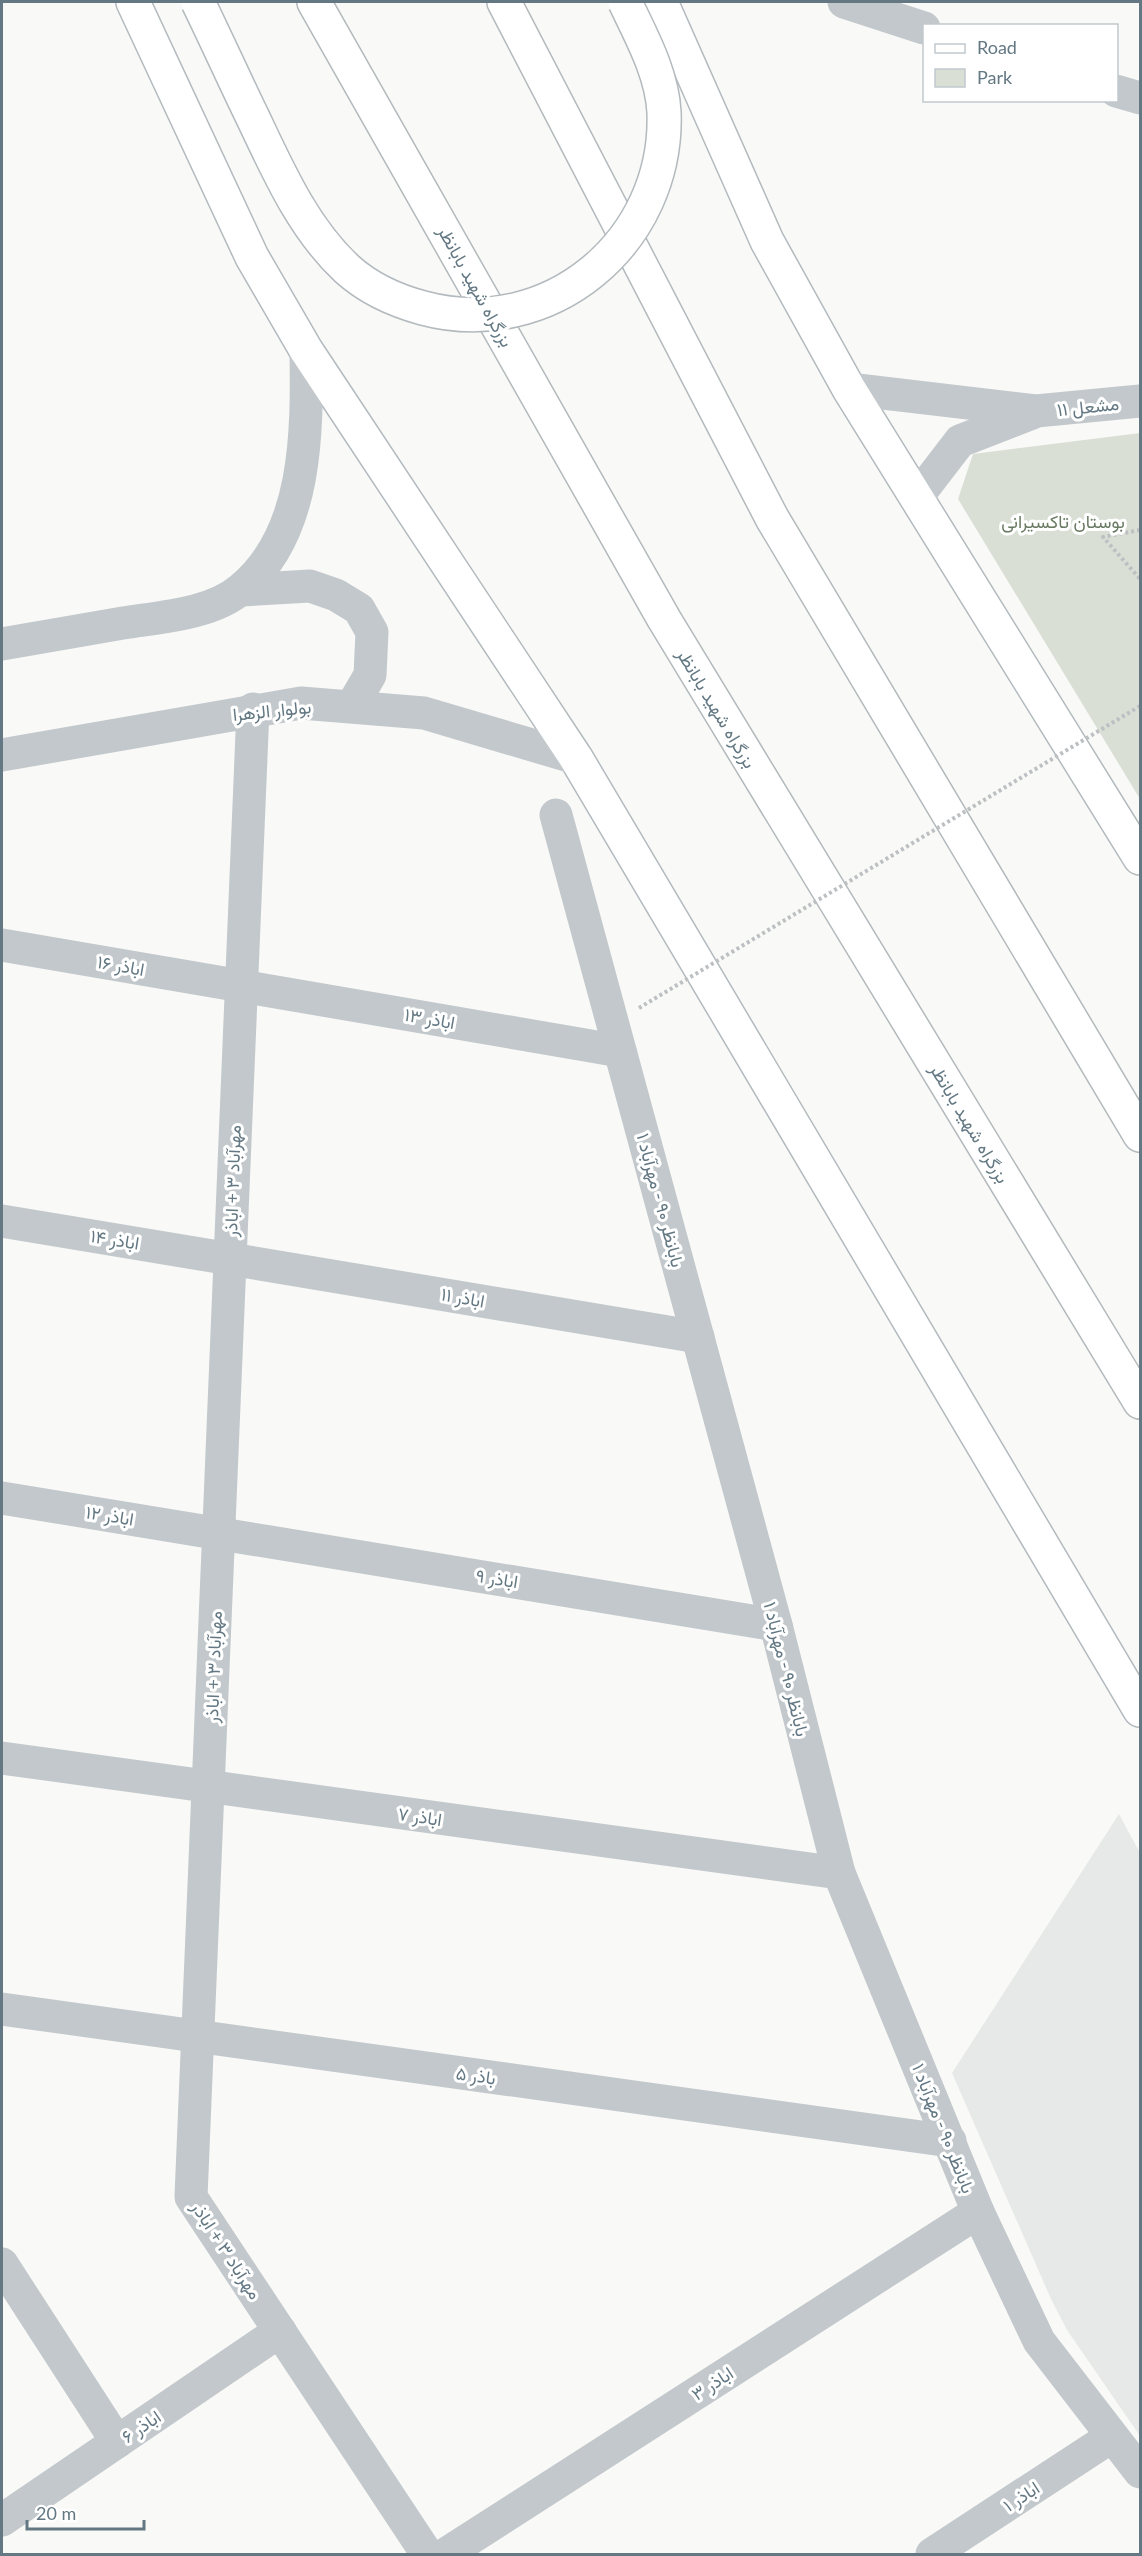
<svg xmlns="http://www.w3.org/2000/svg" width="1142" height="2556" font-family="Lato,Vazirmatn,sans-serif">
<style>
.built{fill:#e7e9e8}
.green{fill:#dadfd6}
.lines{fill:none;stroke-linecap:round;stroke-linejoin:round}
.major-casing{stroke:#b3babe;stroke-width:36}
.highway-casing{stroke:#b3b9bc;stroke-width:36}
.path{stroke:#bcc0c2;stroke-width:4;stroke-dasharray:3 3;stroke-linecap:butt}
.minor{stroke:#c2c8cb;stroke-width:33}
.major{stroke:#fff;stroke-width:33}
.highway{stroke:#fff;stroke-width:33}
.major-bridge-casing{stroke:#b3babe;stroke-width:36;stroke-linecap:butt}
.path-bridge{stroke:#bcc0c2;stroke-width:4;stroke-dasharray:3 3;stroke-linecap:butt}
.major-bridge{stroke:#fff;stroke-width:33}
.labels{text-anchor:middle;dominant-baseline:central;stroke-width:6;stroke-linejoin:round;paint-order:stroke}
.street-label{font-size:18px;fill:#637883;stroke:#fff}
.park-label{font-size:18px;fill:#697a62;stroke:#fff}
</style>
<rect width="100%" height="100%" fill="#f9f9f7"/>
<!-- built -->
<path class="built" d="M1119,1814L1140,1853V2436L1067,2330L1051,2299L952,2073Z"/>
<!-- green -->
<path class="green" d="M1140,433V799L958,499L973,454Z"/>
<g class="lines">
<!-- major casing -->
<g class="major-casing">
<g id="major">
<path d="M133,2L252,257L306,350L576,758L1140,1710"/>
<path d="M661,2L767,241L849,389L1140,858"/>
</g>
</g>
<!-- highway casing -->
<g class="highway-casing">
<g id="highway">
<path d="M314,2L664,619L1140,1402"/>
<path d="M504,2L772,518L1140,1135"/>
</g>
</g>
<!-- path -->
<path class="path" d="M1140,530L1103,537L1140,579"/>
<!-- minor -->
<g class="minor">
<path d="M844,2L924,28"/>
<path d="M1116,91L1140,98"/>
<path d="M849,389L1036,411L1140,401"/>
<path d="M917,497L960,441L1032,413"/>
<path d="M241,590L310,586L336,595L359,609L372,632L370,675L352,706"/>
<path d="M2,644C42,637 83,630 123,623C160,617 212,614 241,589C309,533 307,429 306,350"/>
<path d="M253,709L191,2197L427,2554"/>
<path d="M2,755L301,703L424,713L576,758"/>
<path d="M556,815L776,1625L839,1873L978,2212L1039,2341L1140,2472"/>
<path d="M2,945L620,1051"/>
<path d="M2,1221L698,1337"/>
<path d="M2,1498L776,1625"/>
<path d="M2,1758L839,1873"/>
<path d="M2,2009L950,2141"/>
<path d="M2,2264L117,2442"/>
<path d="M2,2520L280,2331"/>
<path d="M446,2554L978,2212"/>
<path d="M932,2554L1111,2437"/>
</g>
<!-- major -->
<use href="#major" class="major"/>
<!-- highway -->
<use href="#highway" class="highway"/>
<!-- major-bridge casing -->
<g class="major-bridge-casing">
<path id="major-bridge" d="M198,2C217,41 235,81 254,120C279,173 304,229 347,269C368,288 397,301 423,308C549,342 669,242 664,112C662,73 641,36 625,2"/>
</g>
<!-- path-bridge -->
<path class="path-bridge" d="M639,1008L1140,706"/>
<!-- major-bridge -->
<use href="#major-bridge" class="major-bridge"/>
</g>
<g class="labels">
<!-- street labels -->
<g class="street-label">
<text transform="translate(476 286) rotate(61)">بزرگراه شهید بابانظر</text>
<text transform="translate(1088 406) rotate(-6)">مشعل ۱۱</text>
<text transform="translate(717 708) rotate(59)">بزرگراه شهید بابانظر</text>
<text transform="translate(272 710) rotate(-6)">بولوار الزهرا</text>
<text transform="translate(121 965) rotate(10)">اباذر ۱۶</text>
<text transform="translate(430 1018) rotate(10)">اباذر ۱۳</text>
<text transform="translate(970 1123) rotate(59)">بزرگراه شهید بابانظر</text>
<text transform="translate(232 1181) rotate(-88)">مهرآباد ۳ + اباذر</text>
<text transform="translate(661 1200) rotate(75)">بابانظر ۹۰ - مهرآباد ۱</text>
<text transform="translate(115 1239) rotate(9)">اباذر ۱۴</text>
<text transform="translate(463 1297) rotate(10)">اباذر ۱۱</text>
<text transform="translate(110 1515) rotate(9)">اباذر ۱۲</text>
<text transform="translate(497 1578) rotate(9)">اباذر ۹</text>
<text transform="translate(213 1667) rotate(-88)">مهرآباد ۳ + اباذر</text>
<text transform="translate(787 1669) rotate(76)">بابانظر ۹۰ - مهرآباد ۱</text>
<text transform="translate(420 1816) rotate(8)">اباذر ۷</text>
<text transform="translate(476 2075) rotate(8)">باذر ۵</text>
<text transform="translate(944 2128) rotate(68)">بابانظر ۹۰ - مهرآباد ۱</text>
<text transform="translate(227 2250) rotate(57)">مهرآباد ۳ + اباذر</text>
<text transform="translate(712 2383) rotate(-33)">اباذر ۳</text>
<text transform="translate(141 2426) rotate(-34)">اباذر ۶</text>
<text transform="translate(1021 2496) rotate(-33)">اباذر ۱</text>
</g>
<!-- park labels -->
<g class="park-label">
<text x="1063" y="521">بوستان تاکسیرانی</text>
</g>
</g>
<!-- border -->
<rect width="1142" height="2556" fill="none" stroke="#637883" stroke-width="6"/>
<!-- legend -->
<rect x="923" y="24" width="195" height="78" fill="#ffffff" stroke="#c1c9cd" stroke-width="1.5"/>
<rect x="935" y="44" width="30" height="9" fill="#ffffff" stroke="#c1c9cd" stroke-width="1.5"/>
<text x="977" y="54" font-size="18" fill="#637883">Road</text>
<rect x="935" y="69" width="30" height="18" fill="#dadfd6" stroke="#c1c9cd" stroke-width="1.5"/>
<text x="977" y="84" font-size="18" fill="#637883">Park</text>
<!-- scale -->
<path d="M27 2520v9h117v-9" fill="none" stroke="#637883" stroke-width="3"/>
<text x="36" y="2520" font-size="18" fill="#637883" stroke="#ffffff" stroke-width="4.5" paint-order="stroke">20 m</text>
</svg>
